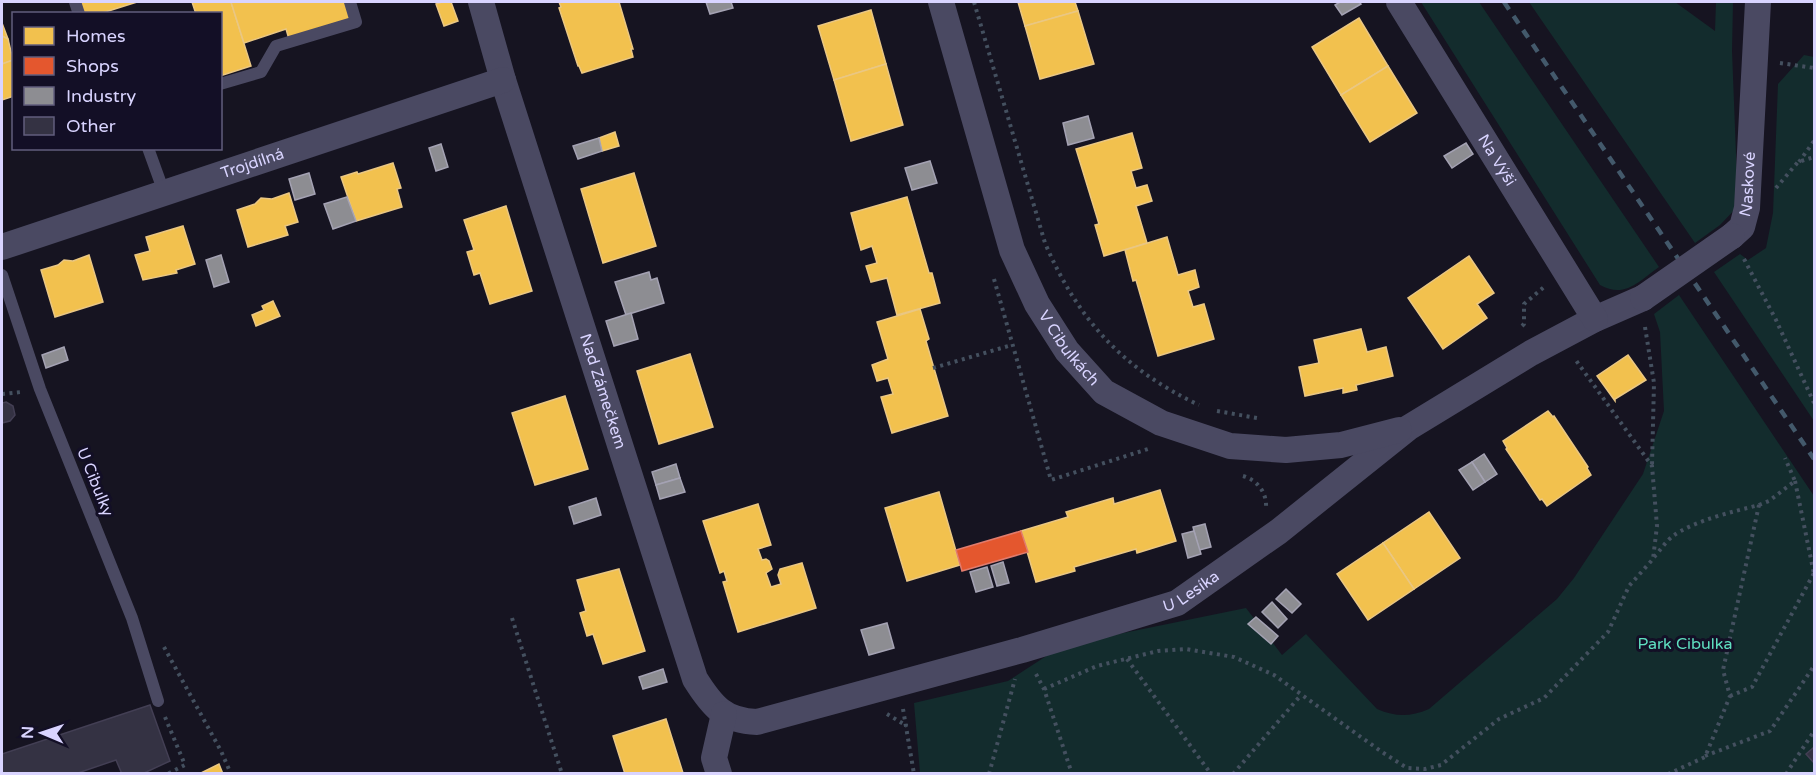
<svg xmlns="http://www.w3.org/2000/svg" width="1816" height="775" font-family="'Varela Round',sans-serif">
<style>
.green{fill:#132c2d}
.homes{fill:#f2c14e;stroke:#eac783;stroke-width:1.5}
.shops{fill:#e4572e;stroke:#e17c6d;stroke-width:1.5}
.industry{fill:#8d8d92;stroke:#a4a2b3;stroke-width:1.5}
.building{fill:#343243;stroke:#433f54;stroke-width:1.5}
.lines{fill:none;stroke-linecap:round;stroke-linejoin:round}
.path{stroke:#44505f;stroke-width:4;stroke-dasharray:3 4.5;stroke-linecap:butt}
.service{stroke:#4a4962;stroke-width:12}
.minor{stroke:#4a4962;stroke-width:26}
.rail{stroke:#43596b;stroke-width:4.5;stroke-dasharray:9 8;stroke-linecap:butt}
.minor-bridge{stroke:#4a4962;stroke-width:26}
.labels{text-anchor:middle;dominant-baseline:central;stroke-width:6;stroke-linejoin:round;paint-order:stroke}
.street-label{font-size:16px;fill:#d9d4ff;stroke:#130f26}
.park-label{font-size:16px;fill:#5fe0c0;stroke:#130f26}
</style>
<rect width="100%" height="100%" fill="#161421"/>
<!-- green -->
<g class="green">
<path d="M1421,2H1479L1659,267C1639,281 1625,299 1600,285Z"/>
<path d="M1529,2H1675L1715,31L1716,2H1733L1732,51L1738,206L1720,225L1695,243Z"/>
<path d="M1804,55L1814,57V421L1714,272L1740,254L1748,260L1766,248L1773,213L1778,84Z"/>
<path d="M1679,295L1814,496V773H920L914,703L1008,681L1054,651L1094,639L1246,608L1282,655L1306,634L1377,709C1396,717 1410,717 1429,709L1557,599L1574,578L1643,474L1664,411L1660,332L1654,314Z"/>
</g>
<!-- homes -->
<g class="homes">
<path d="M77,2H137L99,14H81Z"/>
<path d="M192,2H231L251,66L220,76V14H196Z"/>
<path d="M231,2H345L350,20L289,39L286,29L244,43Z"/>
<path d="M442,2H451L458,21L444,26L436,4Z"/>
<path d="M559,2H619L633,49H631L633,57L582,73L579,66H578L559,8L561,7Z"/>
<path d="M1018,2H1075L1078,11L1025,26Z"/>
<path d="M871,10L886,64L834,80L818,26Z"/>
<path d="M1078,11L1094,64L1040,79L1025,26Z"/>
<path d="M1359,18L1388,66L1341,95L1312,47Z"/>
<path d="M2,23L8,39L2,36Z"/>
<path d="M2,36L8,39L13,60L2,64Z"/>
<path d="M13,60L14,96L2,100V64Z"/>
<path d="M886,64L903,125L851,141L834,80Z"/>
<path d="M1388,66L1417,113L1370,142L1341,95Z"/>
<path d="M615,132L619,146L602,151L599,138Z"/>
<path d="M1132,133L1142,168L1131,171L1136,188L1147,185L1152,201L1136,206L1147,243L1104,256L1095,225L1099,224L1076,149Z"/>
<path d="M393,163L401,188L397,189L402,207L356,221L341,177L357,172L358,174Z"/>
<path d="M634,173L656,246L603,263L581,189Z"/>
<path d="M289,193L298,222L285,226L288,235L248,247L237,210L255,204L261,198L272,199Z"/>
<path d="M907,197L929,273H932L940,303L897,315L887,278L871,282L866,266L877,263L872,246L861,250L851,213Z"/>
<path d="M506,206L532,291L490,304L480,273L474,275L467,252L474,250L464,220Z"/>
<path d="M183,226L195,264L176,270L177,273L143,280L135,255L150,251L146,237Z"/>
<path d="M1167,237L1178,275L1195,270L1199,287L1188,291L1193,307L1204,304L1214,339L1158,356L1136,280L1133,281L1125,250Z"/>
<path d="M89,255L103,302L55,317L41,270L58,265L64,260L73,261Z"/>
<path d="M1469,256L1494,293L1477,304L1487,318L1443,349L1408,298Z"/>
<path d="M273,301L280,316L256,326L252,315L264,310L262,306Z"/>
<path d="M920,309L929,339L926,341L948,416L892,433L881,397L893,394L888,378L877,381L872,365L888,359L877,322Z"/>
<path d="M1361,329L1367,352L1386,347L1393,376L1356,385L1357,390L1343,393V388L1305,396L1299,367L1319,363L1314,340Z"/>
<path d="M690,354L713,427L659,444L637,371Z"/>
<path d="M1628,355L1646,380L1615,399V401L1597,376Z"/>
<path d="M565,396L588,469L535,485L512,413Z"/>
<path d="M1548,411L1553,417L1554,416L1588,467L1587,468L1591,475L1547,506L1542,499L1540,500L1506,449L1507,448L1503,441Z"/>
<path d="M1160,490L1176,541L1137,553L1136,549L1074,567L1075,571L1036,582L1021,531L1068,517L1066,512L1113,498L1114,504Z"/>
<path d="M939,492L960,565L907,581L885,508Z"/>
<path d="M758,504L771,545L758,549L762,560L766,559L769,561L772,569L766,573L771,587L781,584L778,575L780,569L802,563L816,608L738,632L723,582L727,581L724,571L720,573L703,521Z"/>
<path d="M1429,512L1460,558L1414,589L1383,543Z"/>
<path d="M1383,543L1414,589L1368,620L1337,574Z"/>
<path d="M619,569L645,651L603,664L593,634L587,636L580,613L586,611L577,580Z"/>
<path d="M666,719L683,773L625,774L613,736Z"/>
<path d="M219,764L223,774H199Z"/>
</g>
<!-- shops -->
<path class="shops" d="M1021,531L1028,552L962,571L956,550Z"/>
<!-- industry -->
<g class="industry">
<path d="M706,2H731L733,8L710,14Z"/>
<path d="M1340,2H1359L1361,4L1342,15L1335,5Z"/>
<path d="M1088,116L1094,138L1068,145L1063,123Z"/>
<path d="M599,138L602,151L578,159L573,146Z"/>
<path d="M1466,143L1473,154L1452,168L1444,156Z"/>
<path d="M441,144L448,167L436,171L429,148Z"/>
<path d="M930,161L937,183L912,190L905,168Z"/>
<path d="M309,173L315,194L295,200L289,179Z"/>
<path d="M347,197L356,221L333,229L324,204Z"/>
<path d="M221,255L229,282L214,287L206,260Z"/>
<path d="M649,272L651,280L657,278L664,303L626,315L615,282Z"/>
<path d="M631,313L638,339L614,346L606,321Z"/>
<path d="M64,347L68,360L46,368L42,355Z"/>
<path d="M1484,454L1497,474L1485,482L1472,462Z"/>
<path d="M1472,462L1485,482L1473,490L1459,470Z"/>
<path d="M676,464L680,478L656,485L652,472Z"/>
<path d="M680,478L685,492L660,499L656,485Z"/>
<path d="M596,498L601,515L574,524L569,507Z"/>
<path d="M1205,524L1211,547L1199,550L1193,527Z"/>
<path d="M1194,531L1201,554L1188,558L1182,534Z"/>
<path d="M1003,562L1009,583L997,586L991,566Z"/>
<path d="M987,567L993,587L976,592L970,572Z"/>
<path d="M1286,589L1301,604L1292,613L1276,599Z"/>
<path d="M1272,602L1287,619L1278,628L1262,612Z"/>
<path d="M1256,617L1278,636L1271,644L1248,624Z"/>
<path d="M887,623L894,648L869,655L861,630Z"/>
<path d="M663,669L667,682L643,689L639,677Z"/>
</g>
<!-- building -->
<g class="building">
<path d="M6,402L13,406L15,415L10,421L2,423V403Z"/>
<path d="M150,705L170,761L142,774H122L116,760L75,774H2V754Z"/>
<path d="M1813,748L1814,749V763L1806,754Z"/>
</g>
<g class="lines">
<!-- path -->
<g class="path">
<path d="M974,2L1045,243C1078,320 1123,369 1199,405"/>
<path d="M1780,63L1814,68"/>
<path d="M1799,162L1814,141"/>
<path d="M1776,188L1798,162L1814,157"/>
<path d="M1744,259L1776,320L1814,403"/>
<path d="M994,279L1051,480L1151,448"/>
<path d="M1522,326L1524,324V304L1544,287"/>
<path d="M1645,327L1654,383L1652,465"/>
<path d="M933,368L1012,345"/>
<path d="M2,394L21,392"/>
<path d="M1217,411L1257,418"/>
<path d="M1243,476C1257,480 1267,492 1266,508"/>
<path d="M1795,481L1814,574"/>
<path d="M1759,505L1769,501L1795,481L1785,458"/>
<path d="M1654,557C1660,551 1666,541 1673,536C1693,521 1735,511 1759,505L1723,670L1730,696L1705,757L1668,774"/>
<path d="M512,618L562,774"/>
<path d="M164,647L221,751L231,774"/>
<path d="M1127,659L1211,774"/>
<path d="M1036,674L1044,689L1072,774"/>
<path d="M1044,689L1097,666L1158,651L1186,649L1234,657L1274,675L1382,752L1407,768L1425,769L1441,765L1499,719L1544,698L1608,632L1629,586L1653,559L1657,526L1652,466L1575,359"/>
<path d="M1730,696L1752,687L1814,573"/>
<path d="M903,709L914,774"/>
<path d="M887,714L907,726"/>
<path d="M165,717L185,765L167,774"/>
<path d="M1705,756L1770,731L1814,666"/>
<path d="M989,774L1015,679"/>
<path d="M1233,774L1301,695"/>
<path d="M1786,774L1814,731"/>
</g>
<!-- service -->
<g class="service">
<path d="M75,2L79,14"/>
<path d="M220,84L261,72L276,46L356,22L350,2"/>
<path d="M148,148L165,195"/>
<path d="M2,275L40,389L132,618L158,701"/>
</g>
<!-- minor -->
<g class="minor">
<path id="s1" d="M481,2L503,80L695,679C712,706 724,721 757,722L1022,650L1177,603L1278,532L1408,428L1531,353L1595,319L1643,298"/>
<path id="s2" d="M941,2L1012,250L1037,304L1067,351L1104,392L1161,423L1230,446L1286,450L1341,445L1399,430"/>
<path id="s3" d="M1399,2L1595,319"/>
<path id="s4" d="M1732,236L1742,227L1747,208L1758,2"/>
<path id="s5" d="M2,247L503,80"/>
<path d="M719,774L714,758L724,714"/>
</g>
<!-- rail -->
<path class="rail" d="M1504,2L1814,459"/>
<!-- minor-bridge -->
<path class="minor-bridge" d="M1643,298L1732,236"/>
</g>
<g class="labels">
<!-- street labels -->
<g class="street-label">
<text stroke="none"><textPath href="#s3" startOffset="186">Na Výši</textPath></text>
<text stroke="none"><textPath href="#s5" startOffset="264">Trojdílná</textPath></text>
<text stroke="none"><textPath href="#s4" startOffset="57">Naskové</textPath></text>
<text stroke="none"><textPath href="#s2" startOffset="372">V Cibulkách</textPath></text>
<text stroke="none"><textPath href="#s1" startOffset="408">Nad Zámečkem</textPath></text>
<text transform="translate(95 482) rotate(68)">U Cibulky</text>
<text stroke="none"><textPath href="#s1" startOffset="1244">U Lesíka</textPath></text>
</g>
<!-- park labels -->
<g class="park-label">
<text x="1685" y="644">Park Cibulka</text>
</g>
</g>
<!-- border -->
<rect width="1816" height="775" fill="none" stroke="#d9d4ff" stroke-width="6"/>
<!-- legend -->
<rect x="12" y="12" width="210" height="138" fill="#130f26" stroke="#625e7d" stroke-width="1.5"/>
<rect x="24" y="27" width="30" height="18" fill="#f2c14e" stroke="#625e7d" stroke-width="1.5"/>
<text x="66" y="42" font-size="18" fill="#d9d4ff">Homes</text>
<rect x="24" y="57" width="30" height="18" fill="#e4572e" stroke="#625e7d" stroke-width="1.5"/>
<text x="66" y="72" font-size="18" fill="#d9d4ff">Shops</text>
<rect x="24" y="87" width="30" height="18" fill="#8d8d92" stroke="#625e7d" stroke-width="1.5"/>
<text x="66" y="102" font-size="18" fill="#d9d4ff">Industry</text>
<rect x="24" y="117" width="30" height="18" fill="#343243" stroke="#625e7d" stroke-width="1.5"/>
<text x="66" y="132" font-size="18" fill="#d9d4ff">Other</text>
<!-- north arrow -->
<g transform="translate(42 733) rotate(272)" stroke="#130f26" stroke-width="4.5" paint-order="stroke">
<path d="M0-4.5L10 22L0 15L-10 22Z" fill="#d9d4ff"/>
<text y="-9" font-size="16" font-weight="bold" text-anchor="middle" fill="#d9d4ff">N</text>
</g>
</svg>
